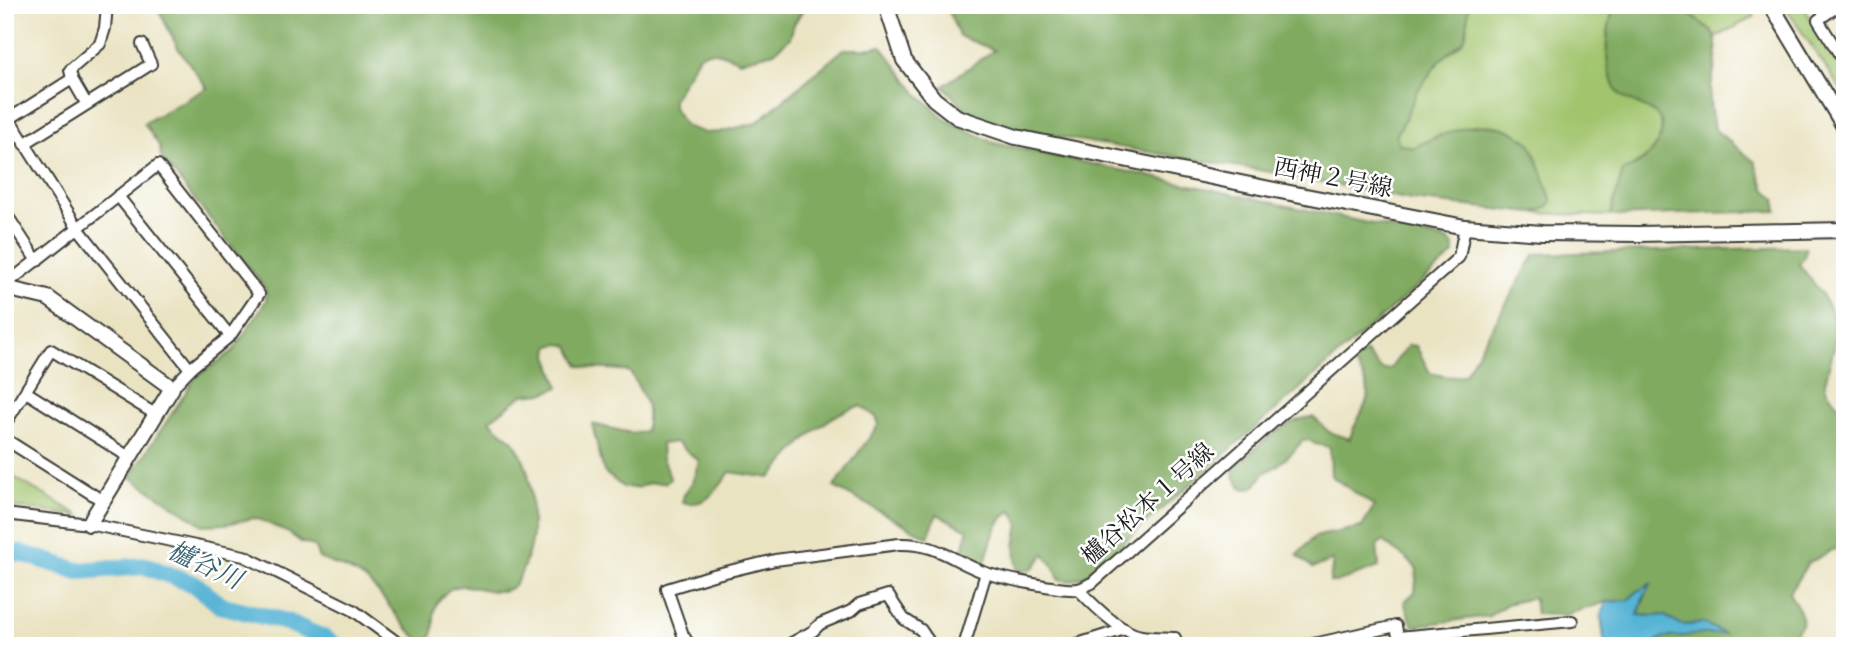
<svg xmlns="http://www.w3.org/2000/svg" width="1850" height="651" font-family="Cardo,'Noto Serif JP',serif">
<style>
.green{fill:#a1c46d;stroke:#5e7044;stroke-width:2}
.forest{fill:#80aa60;stroke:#4e633e;stroke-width:2}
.water{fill:#57b4d5;stroke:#3a6878;stroke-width:2}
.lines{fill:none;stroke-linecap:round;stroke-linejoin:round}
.river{stroke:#57b4d5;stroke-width:18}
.street-casing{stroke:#3b3a35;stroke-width:14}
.secondary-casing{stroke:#3b3a35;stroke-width:18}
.street{stroke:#fff;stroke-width:10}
.secondary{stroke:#fff;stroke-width:14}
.labels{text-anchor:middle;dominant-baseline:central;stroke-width:5;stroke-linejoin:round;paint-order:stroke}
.street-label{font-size:24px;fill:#1c1c1c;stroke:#fff}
.water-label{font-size:26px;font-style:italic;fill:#37606f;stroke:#fff}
</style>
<rect width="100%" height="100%" fill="#fff"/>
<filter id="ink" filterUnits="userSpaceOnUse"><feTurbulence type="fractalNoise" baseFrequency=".0143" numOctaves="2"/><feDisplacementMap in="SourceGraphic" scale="14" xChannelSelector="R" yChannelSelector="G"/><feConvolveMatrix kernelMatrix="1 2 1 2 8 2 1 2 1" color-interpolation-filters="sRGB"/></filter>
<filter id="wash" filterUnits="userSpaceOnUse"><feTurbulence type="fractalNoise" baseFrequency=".00686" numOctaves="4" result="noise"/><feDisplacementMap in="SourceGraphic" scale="28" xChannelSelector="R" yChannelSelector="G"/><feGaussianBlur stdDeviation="1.57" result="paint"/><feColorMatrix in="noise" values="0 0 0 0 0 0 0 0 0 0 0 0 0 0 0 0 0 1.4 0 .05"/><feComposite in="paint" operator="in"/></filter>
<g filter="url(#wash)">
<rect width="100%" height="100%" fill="#eae3c2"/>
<!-- green -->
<g class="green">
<path d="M1469,5H1614C1608,29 1604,45 1609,70C1611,76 1612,84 1616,90C1628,108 1674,105 1659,140C1652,157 1639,163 1623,171L1610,216L1533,213L1547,208L1439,135L1413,148L1399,144L1396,137L1418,90L1440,60L1462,42Z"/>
<path d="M1678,5H1750L1755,16L1715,38L1712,32Z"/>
<path d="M1784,5H1802L1845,75V96Z"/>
<path d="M5,472L81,516L5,506Z"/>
</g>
<!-- forest -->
<g class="forest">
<path d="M158,5H806L794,24L790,38L774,52L740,61C726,55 713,47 699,55L673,99V107L685,126L705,133L720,132L756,123L844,49H866L881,46L918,94L946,120L994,143L1447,240L1454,246V254L1085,576L1071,581L1059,579L1053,565L1044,554C1036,565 1031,575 1017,569L1015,546L1019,524L1012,511C995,518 990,548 984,565L962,554L968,530L937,514L928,537L834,487L879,424L876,417L861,406C824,413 794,451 770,478L730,472C717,490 707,508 682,502L684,495L692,483L699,461L676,442L661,444L662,458L670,478L665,483H650L637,488L623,487L604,472L592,424L631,433L645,432C652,404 643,396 630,372C613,366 595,372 579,365L569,346C561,343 557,344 549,347L548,355L559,387L545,393L523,395L490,420C496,428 502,432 510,438C515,443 521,454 524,461C532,480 532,510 532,531C532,544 521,584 509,589C489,597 468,579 450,589C446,592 438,600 436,605C430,618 441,637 422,641C397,624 384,591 360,576C348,568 332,564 319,558L314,546L301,542L289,533L261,520L254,518L226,524L203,525L130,477L196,377L233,351L266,301V289L161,157L160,147L144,123L207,88L178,48L158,9Z"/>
<path d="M946,5H1469L1466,35L1462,42L1440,60L1418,90L1396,137L1399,144L1413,148C1446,132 1486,113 1520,136C1523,138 1527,139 1529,142C1535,148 1548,191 1552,202L1547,208L1533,213L1411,200L1282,174L992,126L965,109L943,86L994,50L959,36Z"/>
<path d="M1614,5H1678L1712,32C1724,53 1709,78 1710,100C1710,109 1713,120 1714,129L1755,162L1765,189L1775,199L1777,211L1610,216L1623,171C1639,164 1652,156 1659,140C1674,105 1628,108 1616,90C1612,84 1611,76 1609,70C1604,45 1608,29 1614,5Z"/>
<path d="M1807,247L1803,259L1799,264L1822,294L1839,328L1825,382L1826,389L1845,415V557L1841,551L1834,549L1808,563L1789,593L1800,611L1802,625L1792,636L1753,646H1649L1664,637H1680L1694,634H1723L1704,623C1685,626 1679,627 1664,615L1654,616L1638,615L1650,584L1638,591L1628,600L1606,602L1565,615L1536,614L1534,599H1527L1507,604L1489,616L1413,626L1404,602L1415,592L1417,569C1407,557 1395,551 1383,541L1377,545L1379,567L1337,582H1330L1333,560L1313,568L1297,555L1314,537L1362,527L1374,506L1331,476L1330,447L1315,444L1309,440L1302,441L1293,452L1277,466L1264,473L1256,485L1249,489L1242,488L1233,475L1234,468C1255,449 1282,419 1313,417L1329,432L1350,439C1353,421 1372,405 1367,386C1365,378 1358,369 1353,362L1365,352L1382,370L1390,369L1408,345L1416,346L1430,373C1442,376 1454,379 1465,374L1535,254Z"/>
</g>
<!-- water -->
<path class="water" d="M1651,584L1642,601L1638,615L1654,616L1664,615C1679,627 1685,626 1704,623L1724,634H1694L1680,637H1664L1649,646H1605L1601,616L1606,602L1628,600L1638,591Z"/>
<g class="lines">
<!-- river -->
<path class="river" d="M5,553H21L78,571L146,566L196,585L220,605L287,622L325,639L336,646"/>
</g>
</g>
<g filter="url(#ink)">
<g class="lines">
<!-- street casing -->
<g class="street-casing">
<g id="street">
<path d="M1839,5L1818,20L1845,63"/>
<path d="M72,79L70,70L100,44L105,28L107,5"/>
<path d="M5,112L78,228L190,369"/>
<path d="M9,119L72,79L86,103"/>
<path d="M24,144L151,64L142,44"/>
<path d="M118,196L230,336"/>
<path d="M5,212L37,261"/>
<path d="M5,285L158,165L259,294L230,336L190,369L172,388"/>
<path d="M26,392L129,457"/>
<path d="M5,424L51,350L155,414"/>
<path d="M5,439L103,501"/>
<path d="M5,514L89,524L244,556L353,610L402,646"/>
<path d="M1078,589C1093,605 1120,632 1141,636C1152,638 1164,637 1175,638L1177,646"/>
<path d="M1398,637L1572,621"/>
<path d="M690,646L683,635L667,589L713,575L775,560L899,544C938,543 952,561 986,573C1001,578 1063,591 1077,589C1082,589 1087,585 1092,583L1459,257L1465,227"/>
<path d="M786,646L813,631L820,624L851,611L859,604L888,595L904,619L921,630L932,646"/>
<path d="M964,646L986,573"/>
<path d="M1071,646L1125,629"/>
<path d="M1304,646L1396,626L1400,646"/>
</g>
</g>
<!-- secondary casing -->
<g class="secondary-casing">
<g id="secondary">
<path d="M886,5L904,60L934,99L957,117L1016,137L1275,190L1465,227L1542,233L1638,234L1845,230"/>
<path d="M1771,5L1845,128"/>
<path d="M5,288L48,298L172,388L89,524"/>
</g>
</g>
<!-- street -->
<use href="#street" class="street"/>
<!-- secondary -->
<use href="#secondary" class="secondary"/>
</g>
</g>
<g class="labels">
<!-- street labels -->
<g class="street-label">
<text transform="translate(1333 178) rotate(11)">西神２号線</text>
<text transform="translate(1148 504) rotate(-42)">櫨谷松本１号線</text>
</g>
<!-- water labels -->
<g class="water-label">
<text transform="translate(205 565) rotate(25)">櫨谷川</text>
</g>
</g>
<!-- margin -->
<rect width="1850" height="651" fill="none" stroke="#fff" stroke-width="28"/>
</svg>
